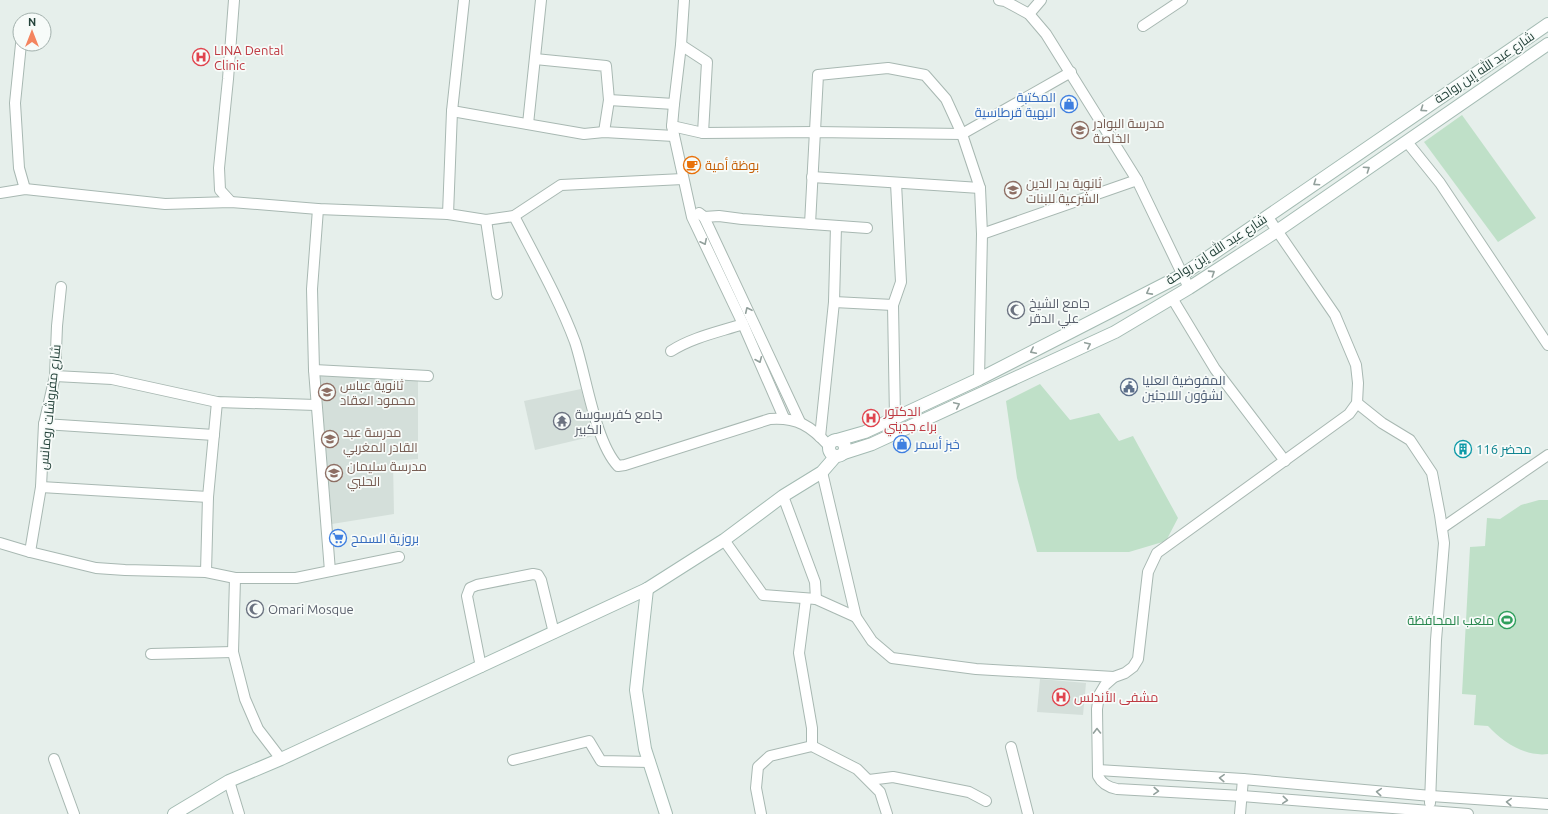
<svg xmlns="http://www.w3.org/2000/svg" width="1548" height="814" font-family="Ubuntu,Cairo,sans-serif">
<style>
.built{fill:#d4dfda}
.green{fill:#bfe0c8}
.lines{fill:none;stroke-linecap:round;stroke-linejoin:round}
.street-casing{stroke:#a8b8b2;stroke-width:12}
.secondary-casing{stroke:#a4bbb3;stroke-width:14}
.street{stroke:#fff;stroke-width:10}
.secondary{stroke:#fff;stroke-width:12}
.oneway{stroke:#92a09c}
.labels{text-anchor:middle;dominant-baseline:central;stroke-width:3.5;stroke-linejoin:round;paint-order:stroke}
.health-label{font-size:13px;fill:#be3a42;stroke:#f7fbf9;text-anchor:start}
.street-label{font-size:13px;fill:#24423a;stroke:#f7fbf9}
.shop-label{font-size:13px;fill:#366cbe;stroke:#f7fbf9;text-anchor:start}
.education-label{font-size:13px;fill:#785e54;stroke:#f7fbf9;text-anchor:start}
.food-label{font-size:13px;fill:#c56008;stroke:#f7fbf9;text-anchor:start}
.worship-label{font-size:13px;fill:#5b616d;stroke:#f7fbf9;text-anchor:start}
.service-label{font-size:13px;fill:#4e5e75;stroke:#f7fbf9;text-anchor:start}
.culture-label{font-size:13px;fill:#0d838f;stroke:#f7fbf9;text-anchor:start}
.leisure-label{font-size:13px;fill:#27864d;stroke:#f7fbf9;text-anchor:end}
</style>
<rect width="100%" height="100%" fill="#e6efeb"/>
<!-- built -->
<g class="built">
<path d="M320,376L418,379V459L393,461L394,514L332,524Z"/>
<path d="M581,389L594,436L535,450L524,401Z"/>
<path d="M1040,679L1086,683L1083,715L1037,712Z"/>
</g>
<!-- green -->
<g class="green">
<path d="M1462,115L1536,218L1498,242L1424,142Z"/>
<path d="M1040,384L1070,420L1099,413L1119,441L1133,436L1178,518L1166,541L1129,552H1037L1017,478L1006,401Z"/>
<path d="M1539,500H1548V754C1525,757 1503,742 1488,726L1474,725L1476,695L1462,694L1470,547L1485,546L1487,518L1500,519L1521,505Z"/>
</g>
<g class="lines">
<!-- street casing -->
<g class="street-casing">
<g id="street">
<path d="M684,0L681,45L674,104L672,126L692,217L743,324L784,418"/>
<path d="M999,0L1005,1L1029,14L1046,34L1137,180L1189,288"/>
<path d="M1029,14L1041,0"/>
<path d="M1143,26L1182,0"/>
<path d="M21,44L15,103L19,168L25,189"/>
<path d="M681,45L707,62L703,133"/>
<path d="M535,59L606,66L609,100L604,132"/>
<path d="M609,100L674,104"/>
<path d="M452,111L584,134L604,132L674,136"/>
<path d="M528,124L541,0"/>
<path d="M672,126L703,133L814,132L962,134L1071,72"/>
<path d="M1407,142L1440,183L1548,345"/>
<path d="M812,177L980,188"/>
<path d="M0,193L25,189L165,204L231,202L318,209L448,214L486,220L514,216L561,185L683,179"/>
<path d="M231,202L220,190L219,168L228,79L234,0"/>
<path d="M318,209L312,289L314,370L330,571"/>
<path d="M699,213L704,217L719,216L742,219L867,228"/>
<path d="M448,214L452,111L464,0"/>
<path d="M514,216C535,257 559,299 575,342C586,375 595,442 618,466L625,465L770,419C797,417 811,426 829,446"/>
<path d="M1267,216L1335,315L1356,365L1358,383L1357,403L1349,414L1157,553L1148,572L1138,659L1133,667L1125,673L1114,677L1105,685L1099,695L1097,709L1098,776C1102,784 1108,787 1117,789L1242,796L1468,814"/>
<path d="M704,217L800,422"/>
<path d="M486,220L497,294"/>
<path d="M810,224L818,75L888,68L925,75L946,99L962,134L980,188L982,234L979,379"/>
<path d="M982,234L1137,180"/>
<path d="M1172,298L1215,369L1285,461"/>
<path d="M834,302L893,305"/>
<path d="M671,351C693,337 719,332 743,324"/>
<path d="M314,370L428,376"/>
<path d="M55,376L112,379L217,402L316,405"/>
<path d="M1357,403L1382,423L1410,440L1432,473L1440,515L1444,543L1436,640L1430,803"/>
<path d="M895,418L893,305L901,282L896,183"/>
<path d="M44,424L214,435"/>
<path d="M820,437L834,302L836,226"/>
<path d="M822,472L856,617L872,641L892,658L976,669L1114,677"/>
<path d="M41,487L208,497"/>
<path d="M783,496L815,582L816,599"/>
<path d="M1442,528L1548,455"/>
<path d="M724,540L763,595L816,599L856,617"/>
<path d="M0,543L30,552L96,568L125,570L206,572L235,578H296L399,557"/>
<path d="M30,552L41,487L44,424L55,376L57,326L61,287"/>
<path d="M206,572L208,497L217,402"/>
<path d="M235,578L233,652L245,699L258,729L281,759"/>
<path d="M806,599L799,653L812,728V746"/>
<path d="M151,654L233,652"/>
<path d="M481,667L467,596L470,588L477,585L533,574L538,575L541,580L554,633"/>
<path d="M1011,747L1028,814"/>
<path d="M54,759L74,814"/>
<path d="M513,760L589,741L601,761L650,762"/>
<path d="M1098,770L1243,779L1431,796L1548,804"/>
<path d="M869,780L893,777L969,792L986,801"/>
<path d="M229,781L239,814"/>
<path d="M761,814L756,788L758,767L770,756L812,746L857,769L880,792L887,814"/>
<path d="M1240,814L1243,779"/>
</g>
</g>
<!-- secondary casing -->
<g class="secondary-casing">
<g id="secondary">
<circle cx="837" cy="448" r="8"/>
<path d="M837,440L865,432L979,379L1182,275L1548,24"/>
<path d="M844,453L872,444L1115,332L1189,288L1277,231L1548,44"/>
<path d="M647,589L636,690L645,749L666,814"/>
<path d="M174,814L229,781L281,759L647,589L724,540L783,496L822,472L835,457"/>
</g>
</g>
<!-- street -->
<use href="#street" class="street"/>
<!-- secondary -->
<use href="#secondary" class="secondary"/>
</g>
<!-- one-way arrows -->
<defs><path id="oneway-chevron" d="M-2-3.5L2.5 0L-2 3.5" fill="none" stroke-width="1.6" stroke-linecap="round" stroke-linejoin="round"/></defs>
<g class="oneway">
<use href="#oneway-chevron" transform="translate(1423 109) rotate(146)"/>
<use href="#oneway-chevron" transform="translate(1367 169) rotate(-34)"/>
<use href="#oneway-chevron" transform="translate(1316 183) rotate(146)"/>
<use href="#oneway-chevron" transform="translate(704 242) rotate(64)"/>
<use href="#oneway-chevron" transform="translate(1212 273) rotate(-33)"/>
<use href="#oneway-chevron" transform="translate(1149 292) rotate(152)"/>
<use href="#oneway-chevron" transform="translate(748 310) rotate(-115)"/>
<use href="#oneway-chevron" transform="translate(1088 345) rotate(-25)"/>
<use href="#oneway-chevron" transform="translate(1033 351) rotate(153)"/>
<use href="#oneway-chevron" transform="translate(759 360) rotate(67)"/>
<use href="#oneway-chevron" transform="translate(957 405) rotate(-25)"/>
<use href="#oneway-chevron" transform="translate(1097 731) rotate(-91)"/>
<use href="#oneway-chevron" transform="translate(1222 778) rotate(-177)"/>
<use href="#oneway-chevron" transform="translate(1156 791) rotate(3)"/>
<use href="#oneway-chevron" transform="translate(1379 792) rotate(-175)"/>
<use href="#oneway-chevron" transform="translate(1285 800) rotate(5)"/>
<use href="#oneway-chevron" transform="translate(1509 802) rotate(-176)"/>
</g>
<!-- icons -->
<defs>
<g id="hospital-ring" transform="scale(0.9)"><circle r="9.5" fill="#f7fbf9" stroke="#e0444e" stroke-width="1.5"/><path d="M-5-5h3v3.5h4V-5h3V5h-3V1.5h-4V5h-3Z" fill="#e0444e"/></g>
<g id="shop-ring" transform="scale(0.9)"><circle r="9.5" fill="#f7fbf9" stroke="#3f7fe0" stroke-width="1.5"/><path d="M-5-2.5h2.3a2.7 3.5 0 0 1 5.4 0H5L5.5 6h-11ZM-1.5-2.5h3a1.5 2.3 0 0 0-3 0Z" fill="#3f7fe0"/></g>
<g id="school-ring" transform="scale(0.9)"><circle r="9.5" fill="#f7fbf9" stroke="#8d6e63" stroke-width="1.5"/><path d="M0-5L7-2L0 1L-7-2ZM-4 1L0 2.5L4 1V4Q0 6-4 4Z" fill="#8d6e63"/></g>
<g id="cafe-ring" transform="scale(0.9)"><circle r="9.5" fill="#f7fbf9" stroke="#e8710a" stroke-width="1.5"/><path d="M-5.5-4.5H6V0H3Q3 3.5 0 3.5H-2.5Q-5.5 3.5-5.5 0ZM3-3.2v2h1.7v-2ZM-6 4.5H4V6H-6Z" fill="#e8710a"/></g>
<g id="mosque-ring" transform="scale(0.9)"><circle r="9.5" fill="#f7fbf9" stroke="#6b7280" stroke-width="1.5"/><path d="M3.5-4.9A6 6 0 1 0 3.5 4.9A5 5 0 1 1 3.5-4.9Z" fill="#6b7280"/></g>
<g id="civic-ring" transform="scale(0.9)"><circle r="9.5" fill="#f7fbf9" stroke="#5c6f8a" stroke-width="1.5"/><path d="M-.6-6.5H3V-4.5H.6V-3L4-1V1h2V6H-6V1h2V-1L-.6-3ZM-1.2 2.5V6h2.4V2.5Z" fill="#5c6f8a"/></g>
<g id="temple-ring" transform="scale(0.9)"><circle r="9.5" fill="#f7fbf9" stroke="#6b7280" stroke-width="1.5"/><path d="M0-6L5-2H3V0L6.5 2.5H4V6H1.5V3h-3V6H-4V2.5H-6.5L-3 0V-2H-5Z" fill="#6b7280"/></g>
<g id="building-ring" transform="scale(0.9)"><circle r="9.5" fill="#f7fbf9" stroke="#0f9aa8" stroke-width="1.5"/><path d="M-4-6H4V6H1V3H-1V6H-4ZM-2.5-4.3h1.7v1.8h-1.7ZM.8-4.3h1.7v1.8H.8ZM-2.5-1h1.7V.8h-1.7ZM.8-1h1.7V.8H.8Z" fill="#0f9aa8"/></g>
<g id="supermarket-ring" transform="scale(0.9)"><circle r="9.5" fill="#f7fbf9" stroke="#3f7fe0" stroke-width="1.5"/><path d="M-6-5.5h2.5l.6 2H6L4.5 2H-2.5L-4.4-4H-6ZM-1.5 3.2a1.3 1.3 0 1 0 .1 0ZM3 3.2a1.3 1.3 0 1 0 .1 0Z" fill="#3f7fe0"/></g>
<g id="stadium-ring" transform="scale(0.9)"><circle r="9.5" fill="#f7fbf9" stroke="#2e9e5b" stroke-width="1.5"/><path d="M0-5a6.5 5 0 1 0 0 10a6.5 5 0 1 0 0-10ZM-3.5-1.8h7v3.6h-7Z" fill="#2e9e5b"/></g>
</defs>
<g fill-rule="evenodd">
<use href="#hospital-ring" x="201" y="57"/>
<use href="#shop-ring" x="1069" y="104"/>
<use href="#school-ring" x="1080" y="130"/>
<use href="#cafe-ring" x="692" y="165"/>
<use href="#school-ring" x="1013" y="190"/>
<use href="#mosque-ring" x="1016" y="310"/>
<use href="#civic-ring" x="1129" y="387"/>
<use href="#school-ring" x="327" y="392"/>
<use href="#hospital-ring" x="871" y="418"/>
<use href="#temple-ring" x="562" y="421"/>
<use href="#school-ring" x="330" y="439"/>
<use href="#shop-ring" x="902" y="444"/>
<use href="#building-ring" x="1463" y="449"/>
<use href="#school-ring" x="334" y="473"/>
<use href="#supermarket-ring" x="338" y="538"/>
<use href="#mosque-ring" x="255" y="609"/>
<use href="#stadium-ring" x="1507" y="620"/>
<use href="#hospital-ring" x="1061" y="697"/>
</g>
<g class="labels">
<!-- health labels -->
<g class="health-label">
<text x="214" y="50">LINA Dental<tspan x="214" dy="15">Clinic</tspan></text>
<text x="884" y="411">الدكتور<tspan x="884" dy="15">براء جديني</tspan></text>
<text x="1074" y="697">مشفى الأندلس</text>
</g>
<!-- street labels -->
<g class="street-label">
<text transform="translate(1484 67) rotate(-34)">شارع عبد الله إبن رواحة</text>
<text transform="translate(1216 249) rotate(-33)">شارع عبد الله إبن رواحة</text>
<text transform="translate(49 407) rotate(-84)">شارع مفروشات رومانس</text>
</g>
<!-- shop labels -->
<g class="shop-label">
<text x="1056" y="97" text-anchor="end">المكتبة<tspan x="1056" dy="15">البهية قرطاسية</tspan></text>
<text x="915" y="444">خبز أسمر</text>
<text x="351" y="538">بروزية السمح</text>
</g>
<!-- education labels -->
<g class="education-label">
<text x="1093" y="123">مدرسة البوادر<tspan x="1093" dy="15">الخاصة</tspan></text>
<text x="1026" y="183">ثانوية بدر الدين<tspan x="1026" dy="15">الشرعية للبنات</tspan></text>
<text x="340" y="385">ثانوية عباس<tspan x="340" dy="15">محمود العقاد</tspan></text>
<text x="343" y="432">مدرسة عبد<tspan x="343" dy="15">القادر المغربي</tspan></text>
<text x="347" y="466">مدرسة سليمان<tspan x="347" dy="15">الحلبي</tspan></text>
</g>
<!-- food labels -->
<g class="food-label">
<text x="705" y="165">بوظة أمية</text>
</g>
<!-- worship labels -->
<g class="worship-label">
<text x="1029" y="303">جامع الشيخ<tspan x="1029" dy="15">علي الدقر</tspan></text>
<text x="575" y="414">جامع كفرسوسة<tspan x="575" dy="15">الكبير</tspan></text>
<text x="268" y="609">Omari Mosque</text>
</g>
<!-- service labels -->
<g class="service-label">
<text x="1142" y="380">المفوضية العليا<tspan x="1142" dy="15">لشؤون اللاجئين</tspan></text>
</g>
<!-- culture labels -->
<g class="culture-label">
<text x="1476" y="449">محضر 116</text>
</g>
<!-- leisure labels -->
<g class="leisure-label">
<text x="1494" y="620">ملعب المحافظة</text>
</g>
</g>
<!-- north arrow -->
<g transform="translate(32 32)"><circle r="19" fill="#f7fbf9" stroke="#a3b1ad"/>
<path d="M0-3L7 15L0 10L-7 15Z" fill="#f4845f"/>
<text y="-6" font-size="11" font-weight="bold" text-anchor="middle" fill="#24423a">N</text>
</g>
</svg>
